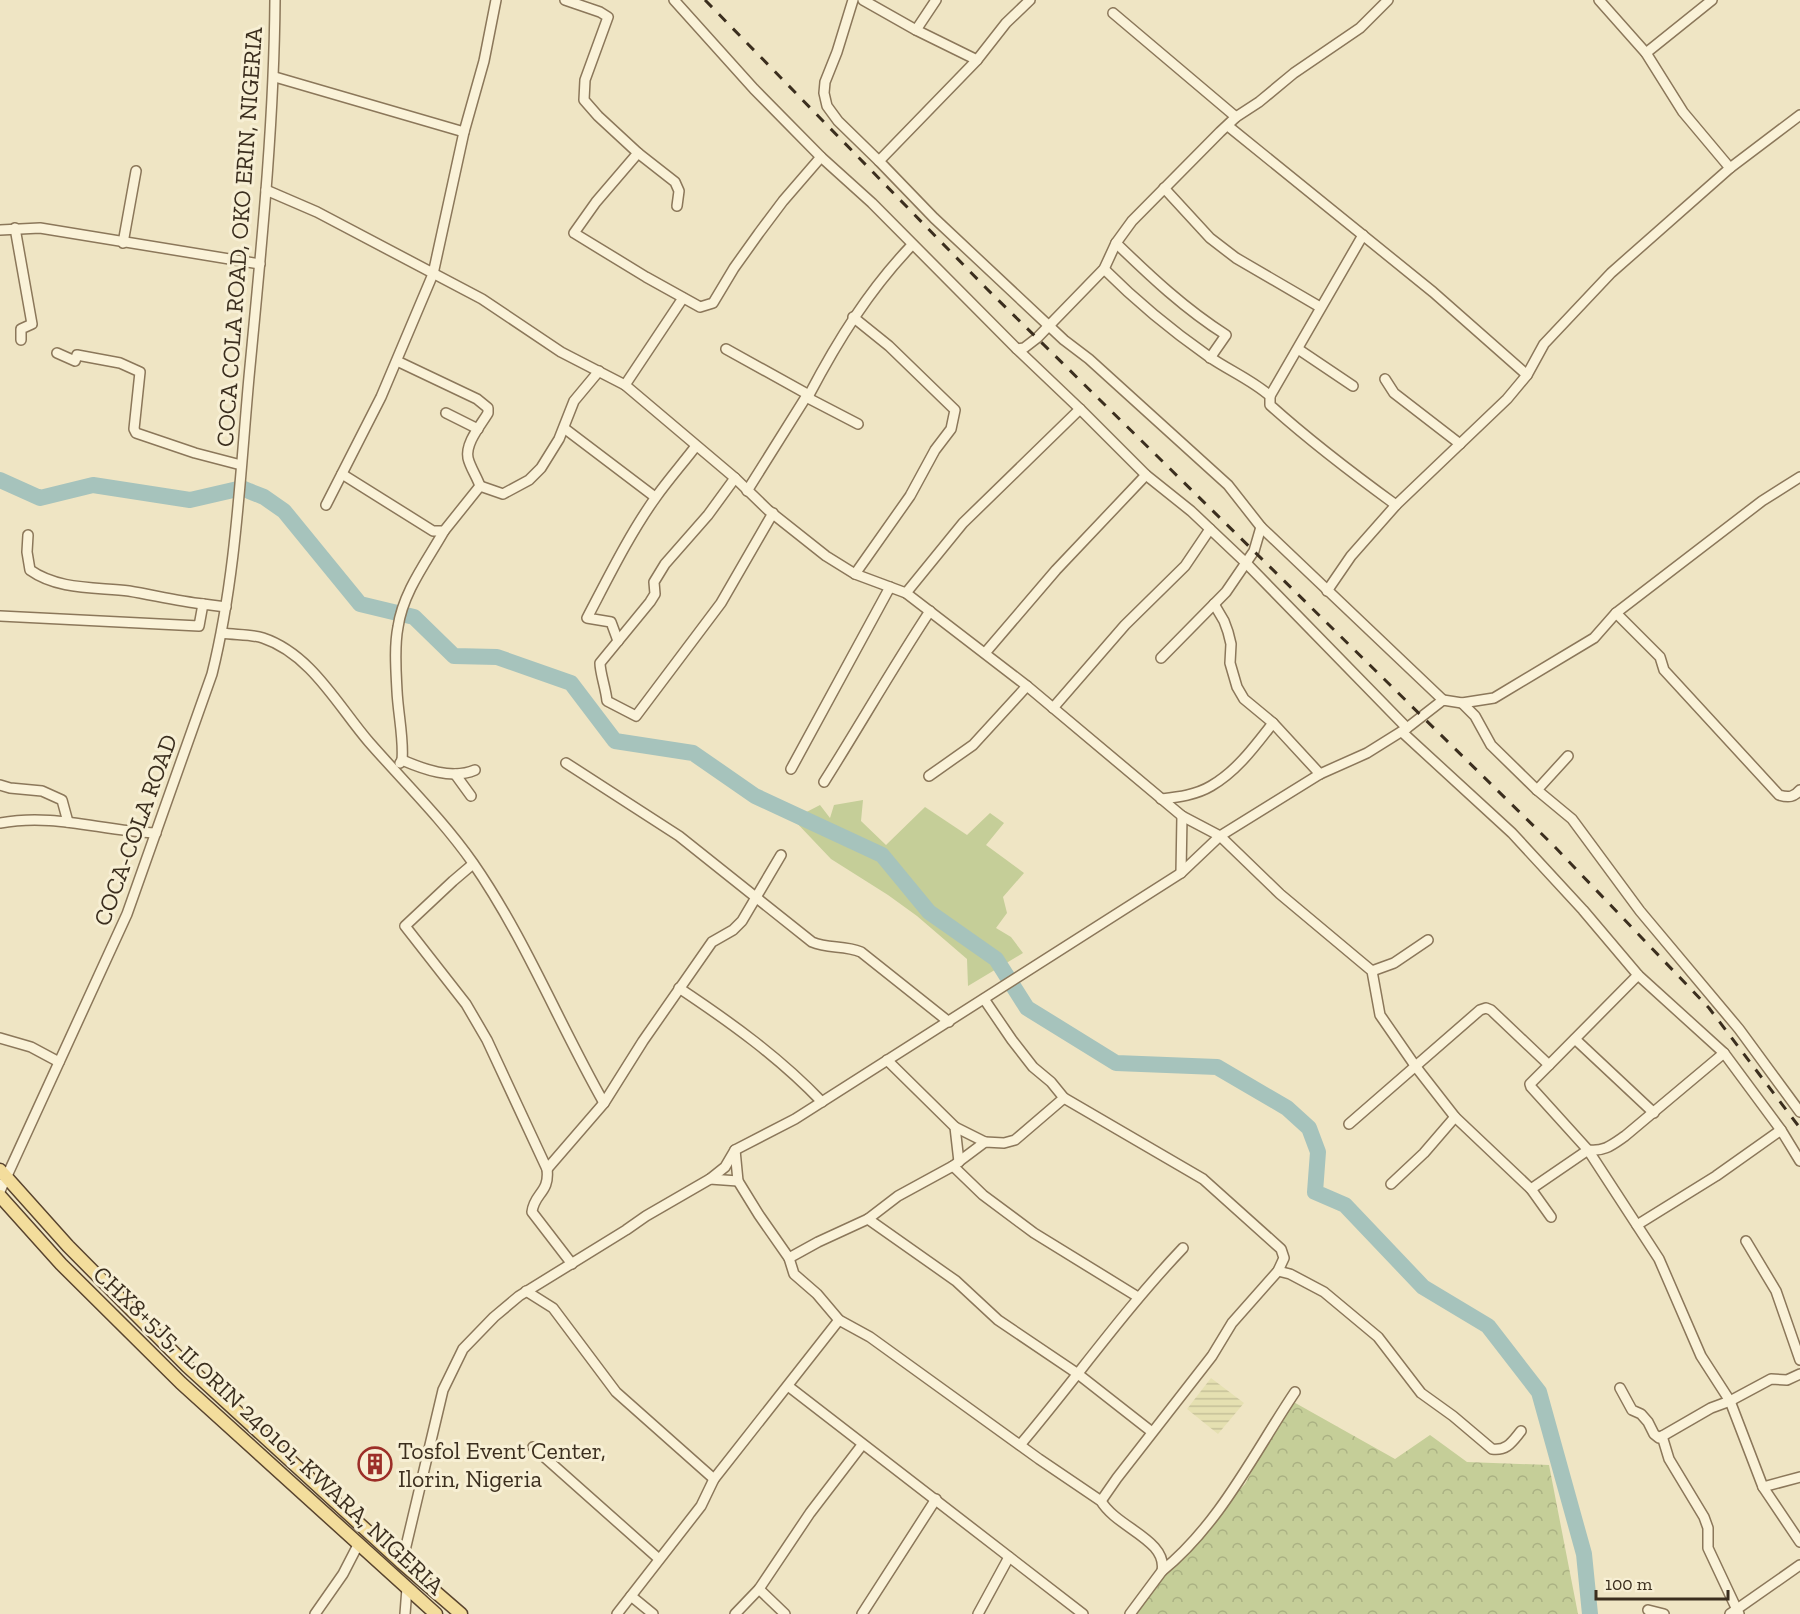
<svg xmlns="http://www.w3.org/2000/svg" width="1800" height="1614" font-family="'Zilla Slab',serif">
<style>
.farmland{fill:url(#farmland-rules)}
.green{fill:#c5ce98}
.forest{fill:url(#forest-crowns)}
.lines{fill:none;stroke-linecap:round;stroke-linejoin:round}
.river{stroke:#a6c3bc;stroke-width:16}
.minor-casing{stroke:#8b775a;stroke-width:12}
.major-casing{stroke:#59442e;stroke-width:15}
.minor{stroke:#faf2d8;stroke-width:9}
.major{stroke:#f3dd9c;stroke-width:12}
.rail{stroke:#3b2e1e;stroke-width:3;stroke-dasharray:10 10;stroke-linecap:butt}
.labels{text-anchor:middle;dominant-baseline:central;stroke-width:6;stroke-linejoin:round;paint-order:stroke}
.street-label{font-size:24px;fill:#3b2e1e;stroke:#f7efd4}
.poi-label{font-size:24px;fill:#3b2e1e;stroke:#f7efd4;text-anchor:start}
</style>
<defs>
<pattern id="farmland-rules" width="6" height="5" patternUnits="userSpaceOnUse" patternTransform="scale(1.5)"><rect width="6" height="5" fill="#e5e0b1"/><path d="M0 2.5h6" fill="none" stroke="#c5c098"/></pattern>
<pattern id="forest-crowns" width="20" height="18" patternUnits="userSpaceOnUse" patternTransform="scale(1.5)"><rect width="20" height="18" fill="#c5ce98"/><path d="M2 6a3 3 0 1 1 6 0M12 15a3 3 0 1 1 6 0" fill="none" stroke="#aab183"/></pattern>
</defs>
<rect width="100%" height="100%" fill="#efe5c4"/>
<!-- farmland -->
<path class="farmland" d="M1211,1378L1244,1403L1218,1434L1187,1409Z"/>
<!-- green -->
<path class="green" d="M863,800L861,821L886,845L925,807L967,835L990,813L1004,823L986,845L1024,873L1003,897L1007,913L996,928L1011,937L1023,953L968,986L967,959L917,916L888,895L831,859L793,819L820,805L830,818L834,805Z"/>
<!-- forest -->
<path class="forest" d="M1290,1400L1395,1459L1430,1435L1467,1462L1549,1465L1578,1614H1131L1162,1571L1245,1484Z"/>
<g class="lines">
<!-- river -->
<path class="river" d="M0,480L40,498L93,485L190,500L242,488L249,491L264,497L284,511L360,604L414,617L454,656L497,657L571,683L615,741L693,753L755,796L882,855L929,912L996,959L1027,1008L1116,1063L1217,1067L1287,1108L1309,1128L1318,1152L1315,1192L1345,1205L1423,1287L1488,1326L1539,1392L1584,1554L1590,1614"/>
<!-- minor casing -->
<g class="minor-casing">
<g id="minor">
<path d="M565,0L600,12L608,17L585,80L584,100L598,116L638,153L596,202L574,233L646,277L700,307L713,303L734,268L759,233L783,201L821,157"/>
<path d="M674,0L754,89L821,157L872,203L1017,349L1024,348L1037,338L1104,269L1116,243L1132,221L1220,132L1236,117L1259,102L1294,73L1360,28L1388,0"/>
<path d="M853,0L837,52L825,82L824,93L827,106L838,121L879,161"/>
<path d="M863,0L916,30L977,60"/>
<path d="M1030,0L1006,23L977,60L879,161L934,218L1064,340L1089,359L1228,485L1261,527L1443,700"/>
<path d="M1599,0L1646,53L1683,112L1730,168"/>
<path d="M1113,13L1236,117"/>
<path d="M916,30L936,0"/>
<path d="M1646,53L1712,0"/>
<path d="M275,77L464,132"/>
<path d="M1228,126L1433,292L1527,375"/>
<path d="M638,153L675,182L679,191L677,206"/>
<path d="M1164,188L1210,238L1236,258L1320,307"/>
<path d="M266,190L317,212L482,299L561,352L625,385L735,478L768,510L826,556L855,574L906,593L1027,686L1182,816L1220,836L1280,894L1372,971L1380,1015L1416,1067L1455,1117L1531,1189L1551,1217"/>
<path d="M15,228L32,324L21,329V340"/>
<path d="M0,230L40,228L260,264"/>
<path d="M123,243L136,171"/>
<path d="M1116,243C1150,276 1185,309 1226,335L1210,358"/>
<path d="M1104,269C1136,301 1171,330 1208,356C1228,370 1252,380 1270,396V405C1310,441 1352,473 1396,505"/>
<path d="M853,317L889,346L955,410L951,429L935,450L910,496L855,574"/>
<path d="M726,349L809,395"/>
<path d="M1017,349L1080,409L1146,475L1191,511L1246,563L1407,728"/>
<path d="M1298,349L1353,386"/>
<path d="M57,353L75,361L77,355L120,363L140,372L134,429L136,433L195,453L241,465"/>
<path d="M397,361L477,399L488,408V413C481,425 465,443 468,458C470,467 477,477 480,486"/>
<path d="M1385,379L1394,393L1460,444"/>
<path d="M625,385L683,298"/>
<path d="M1270,396L1363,235"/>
<path d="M806,397L858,424"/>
<path d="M446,413L478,429"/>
<path d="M564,428L655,497"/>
<path d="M342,474L433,531H444L480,486L503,494L529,480L541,468L559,439L574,401L599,371"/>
<path d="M735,478L708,515L665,564L654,582L655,594L650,602L600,663C600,673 606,689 607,701L636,716L721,603L773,513"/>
<path d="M747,491L806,397L809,395C838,340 869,290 912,245"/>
<path d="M326,505L381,397L433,274L464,132L484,61L496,0"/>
<path d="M28,535L27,552L30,570C58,590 96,587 129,591C153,595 178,601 203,604"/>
<path d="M1327,591L1351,556L1396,505L1507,399L1527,375L1544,344L1611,273L1730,168L1800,115"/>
<path d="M906,593L963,523L1080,409"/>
<path d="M1214,604L1224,621L1228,632L1231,644L1230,663L1237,687L1244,699L1273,723L1320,774"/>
<path d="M1616,613L1660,657L1664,670L1779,795C1789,798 1794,797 1800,790"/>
<path d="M0,616L199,626L203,604L226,607"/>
<path d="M222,633C235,635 251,634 263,638C311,654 338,706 369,742C404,782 442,819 473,863C525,938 559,1024 604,1103"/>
<path d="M618,641L611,622L587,618C608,578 630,533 656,497C669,479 683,463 696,446"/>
<path d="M985,653L1056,570L1146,475"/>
<path d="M1161,658L1226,592L1254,551L1261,527"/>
<path d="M1462,703L1475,716L1491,745L1537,790L1572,819L1640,911L1739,1029L1800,1112"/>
<path d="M1053,708L1125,625L1185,566L1210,529"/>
<path d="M1402,732L1512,833L1583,910L1638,975L1724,1053L1781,1130"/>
<path d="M402,760C404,740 398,713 397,691C396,671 394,647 398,627C403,592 427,561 444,531"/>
<path d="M400,763L402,760C423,769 452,780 475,770"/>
<path d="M566,763L679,836L812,942C828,949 844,945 861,952L949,1022"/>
<path d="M791,769L890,587"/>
<path d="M455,774L471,796"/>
<path d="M929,776L973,745L1027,686"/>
<path d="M824,782C860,725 893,667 930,611"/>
<path d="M0,785L10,788L42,791L62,800L68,822"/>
<path d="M1537,790L1568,756"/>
<path d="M1161,799C1178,797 1196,795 1211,786C1237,771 1255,746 1273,723"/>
<path d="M0,823C55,813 101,831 156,833"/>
<path d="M473,864L453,881L405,926L466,1004L487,1040L547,1169C550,1193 534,1193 532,1212L572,1264"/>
<path d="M1181,873L1182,816"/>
<path d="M1372,971L1394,963L1428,940"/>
<path d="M679,988C730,1022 779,1057 822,1102"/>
<path d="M984,999L1012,1040L1033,1067L1051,1082L1064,1098L1203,1179L1281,1249L1284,1258L1278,1271L1232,1323L1212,1356L1117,1478L1101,1501"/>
<path d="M0,1038L31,1047L59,1062"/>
<path d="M1575,1039L1654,1113"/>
<path d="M887,1060L955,1127L959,1162"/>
<path d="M1549,1065L1638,975"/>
<path d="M1349,1124L1480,1010L1486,1008L1491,1010L1549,1065L1530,1084L1531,1087L1588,1150L1659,1259L1701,1356L1730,1401L1763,1487L1800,1542"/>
<path d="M955,1127L985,1142"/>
<path d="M735,1150L738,1181L759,1215L789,1258L794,1274L817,1294L839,1320L870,1337L1039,1459L1101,1501C1117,1528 1168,1540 1162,1571L1130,1614"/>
<path d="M953,1166L983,1195L1034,1233L1138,1297"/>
<path d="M547,1169L604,1103L643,1041L712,942L733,930L742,921L781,855"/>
<path d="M710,1179L738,1181"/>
<path d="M1391,1184L1424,1153L1455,1117"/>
<path d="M1531,1189L1588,1150C1604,1152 1612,1145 1625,1136L1724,1053"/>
<path d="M0,1191L127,914L212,674C236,577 240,476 249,377C261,251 274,126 275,0"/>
<path d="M868,1219L956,1281L998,1320L1078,1374L1152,1432"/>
<path d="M1637,1225L1716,1176L1781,1130L1800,1161"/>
<path d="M1746,1241L1776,1291L1800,1360"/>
<path d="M789,1258L818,1242L868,1219L898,1196L953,1166L985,1142L1004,1143L1015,1140L1064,1098"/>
<path d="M1278,1271L1290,1274L1324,1292L1378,1337L1421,1393L1453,1416L1492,1449C1507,1451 1512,1442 1521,1431"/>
<path d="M526,1291L553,1308L616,1392L714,1479"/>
<path d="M788,1386L1083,1614"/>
<path d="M1620,1388L1632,1410L1641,1414L1648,1422L1654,1434L1659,1438L1711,1408L1730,1401L1771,1379L1787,1380L1800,1374"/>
<path d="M1662,1436L1669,1459L1704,1517L1708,1528V1548L1739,1614"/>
<path d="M1020,1445C1075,1380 1124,1310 1183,1248"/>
<path d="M533,1447L659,1559"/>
<path d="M1763,1487L1800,1477"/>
<path d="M402,1563L443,1390L463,1349L494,1317L519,1296L626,1230L646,1216L710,1179L725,1167L735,1150L795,1119L1181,873L1220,836L1320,774L1367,753L1407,728L1443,700L1462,703L1494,698L1594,638L1616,613L1762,501L1800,477"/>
<path d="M1162,1571C1220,1524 1254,1453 1295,1392"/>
<path d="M759,1589L785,1614"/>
<path d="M631,1596L653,1614"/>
<path d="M1648,1610L1664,1614"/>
<path d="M315,1614L343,1574L359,1543"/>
<path d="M405,1614L407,1588"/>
<path d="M617,1614L701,1506L714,1479L839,1320"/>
<path d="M735,1614L759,1589L810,1513L862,1445"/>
<path d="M862,1614L936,1499"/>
<path d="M978,1614L1009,1557"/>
<path d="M1730,1614L1800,1565"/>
</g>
</g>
<!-- major casing -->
<g class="major-casing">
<g id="major">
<path d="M0,1170L68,1246L187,1366L402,1563L461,1614"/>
<path d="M0,1196L61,1264L181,1383L436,1614"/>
</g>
</g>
<!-- minor -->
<use href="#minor" class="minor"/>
<!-- major -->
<use href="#major" class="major"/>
<!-- rail -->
<path class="rail" d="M705,0L987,289L1553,845L1709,1008L1800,1128"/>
</g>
<!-- icons -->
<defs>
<g id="building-ring" transform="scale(1.725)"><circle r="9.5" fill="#f7efd4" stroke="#9c2e28" stroke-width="1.5"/><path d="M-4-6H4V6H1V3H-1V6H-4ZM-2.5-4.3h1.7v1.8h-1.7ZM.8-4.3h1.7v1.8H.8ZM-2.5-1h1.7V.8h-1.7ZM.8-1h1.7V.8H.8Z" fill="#9c2e28"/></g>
</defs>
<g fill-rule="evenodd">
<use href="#building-ring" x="375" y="1464"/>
</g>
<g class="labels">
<!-- street labels -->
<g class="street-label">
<text transform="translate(239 237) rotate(-86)">COCA COLA ROAD, OKO ERIN, NIGERIA</text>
<text transform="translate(135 830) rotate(-70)">COCA-COLA ROAD</text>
<text transform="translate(269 1430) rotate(43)">CHX8+5J5, ILORIN 240101, KWARA, NIGERIA</text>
</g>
<!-- poi labels -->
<g class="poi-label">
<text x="398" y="1450">Tosfol Event Center,<tspan x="398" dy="28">Ilorin, Nigeria</tspan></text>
</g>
</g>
<!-- scale -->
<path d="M1596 1590v9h132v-9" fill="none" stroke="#3b2e1e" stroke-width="3"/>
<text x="1605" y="1590" font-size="18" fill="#3b2e1e" stroke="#f7efd4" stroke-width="4.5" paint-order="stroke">100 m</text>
</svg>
